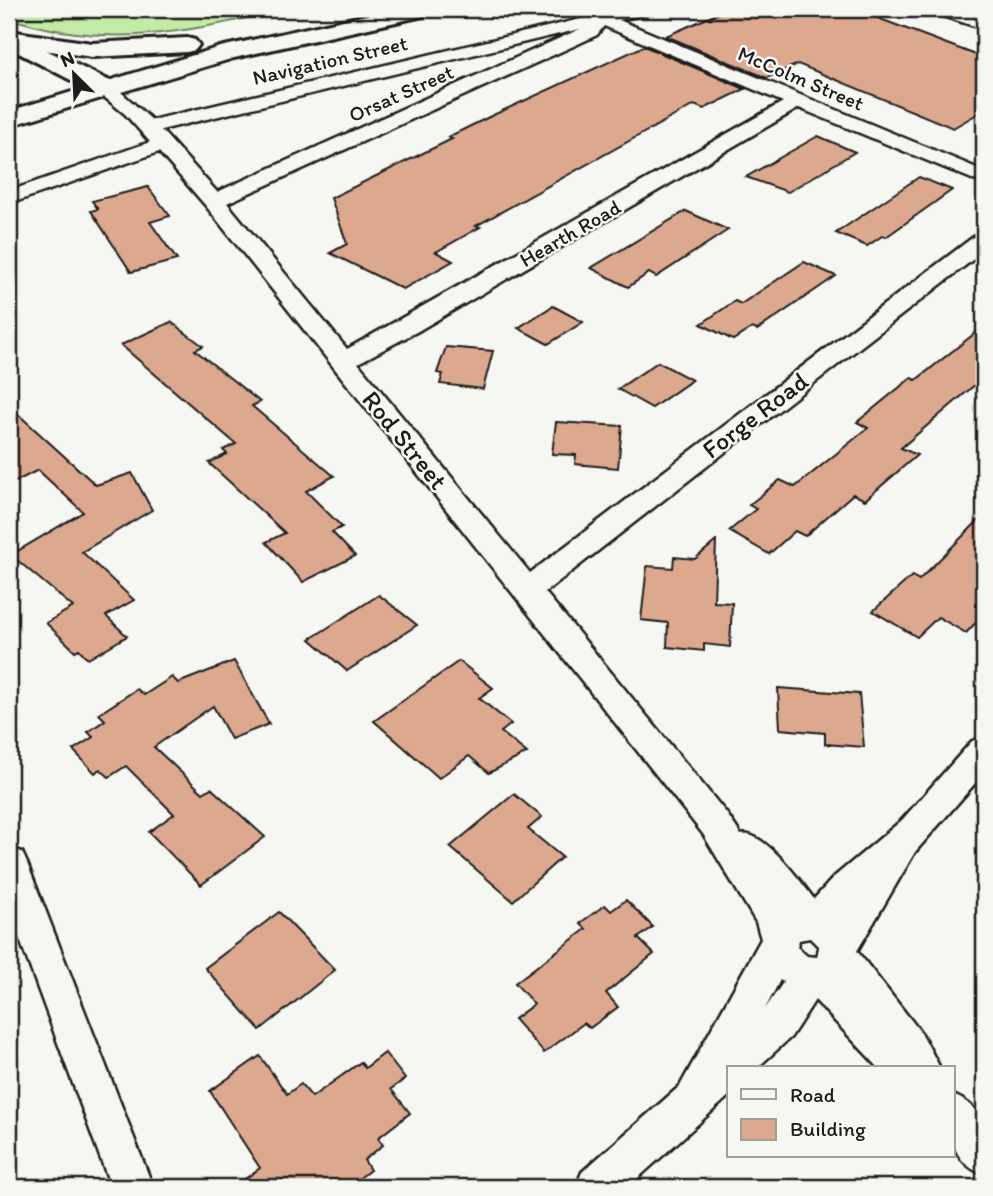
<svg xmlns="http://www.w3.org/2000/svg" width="993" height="1196" font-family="Itim,sans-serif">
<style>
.green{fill:#c4eba6;stroke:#708461;stroke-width:2}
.building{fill:#dca98f;stroke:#1c1c1c;stroke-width:2}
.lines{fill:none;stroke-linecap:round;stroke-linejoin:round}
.minor-casing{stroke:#1c1c1c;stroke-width:5}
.tertiary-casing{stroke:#1c1c1c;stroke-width:6}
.secondary-casing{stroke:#1c1c1c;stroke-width:6}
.minor{fill:#f6f6f2;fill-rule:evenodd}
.tertiary{fill:#f6f6f2;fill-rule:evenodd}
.secondary{fill:#f6f6f2;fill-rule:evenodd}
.labels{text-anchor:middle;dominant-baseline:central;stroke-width:5;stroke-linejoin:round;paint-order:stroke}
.far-street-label{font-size:21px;fill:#1c1c1c;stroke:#f6f6f2}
.street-label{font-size:26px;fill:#1c1c1c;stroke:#f6f6f2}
</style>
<rect width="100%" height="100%" fill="#f6f6f2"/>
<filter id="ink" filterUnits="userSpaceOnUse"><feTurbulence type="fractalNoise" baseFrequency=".0143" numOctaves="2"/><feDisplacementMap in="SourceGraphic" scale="14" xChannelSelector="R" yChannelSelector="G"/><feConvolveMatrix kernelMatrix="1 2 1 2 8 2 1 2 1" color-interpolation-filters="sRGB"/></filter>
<g filter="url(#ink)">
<!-- green -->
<path class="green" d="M9,9H289C190,31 108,51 9,18Z"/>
<!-- building -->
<g class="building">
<path d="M728,9H854L984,58V110L953,128L798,64L767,78L666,36Z"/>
<path d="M644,46L745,89L704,109L694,105L476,226L480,227L436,252L453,261L403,289L330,253L347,244L331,198L452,139L448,137L489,117Z"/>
<path d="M818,136L855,152L788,192L746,177Z"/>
<path d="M919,177L952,190L886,237L882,236L867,246L836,233Z"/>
<path d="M148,187L170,216L150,222L177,260L131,272L91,211L98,209L92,201Z"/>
<path d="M686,211L728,230L656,277L649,273L628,287L591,268Z"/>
<path d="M804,262L836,276L757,330L752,328L733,340L701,324L735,301L741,304Z"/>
<path d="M553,306L583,322L548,344L518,328Z"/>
<path d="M171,322L203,346L195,350L260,402L252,406L334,476L306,491L342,527L332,532L355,556L303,582L266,542L285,533L209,463L227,454L223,450L236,444L121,345Z"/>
<path d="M984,326V377L901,448L917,455L865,500L853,494L805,536L795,531L769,554L729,531L756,509L749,505L780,480L795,487L868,428L857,422L911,378L916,380Z"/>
<path d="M446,347L493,351L483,389L440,384L443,374L437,373Z"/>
<path d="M658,362L692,380L652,408L618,389Z"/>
<path d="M9,406L96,485L132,473L152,510L82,552L134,600L106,616L127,636L88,659L79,649L75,651L46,623L73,607L11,555L83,512L38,470L9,485Z"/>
<path d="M556,422L622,426L618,468L575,464L576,455L552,454Z"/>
<path d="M984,515V614L966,633L938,617L917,637L873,611L912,576L919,580Z"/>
<path d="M716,541L714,602L732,603L730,647L704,644V651L667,647L668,623L641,620L647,566L673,568L674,557L695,559Z"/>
<path d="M379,595L417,625L347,671L310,639Z"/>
<path d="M234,661L269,724L231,739L213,706L154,747L203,793L211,788L265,837L201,885L149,832L174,814L126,766L109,777L100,769L95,773L73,750L93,737L88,732L105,720L99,714L137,689L144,695L172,677L178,683Z"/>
<path d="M459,661L493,688L479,698L511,724L501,732L527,753L489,773L469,756L439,778L374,721Z"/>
<path d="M778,688L859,694L864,747L825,744V733L780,729Z"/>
<path d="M514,794L542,817L528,829L562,857L513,901L450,847Z"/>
<path d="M626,900L653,927L638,938L654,954L606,993L618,1007L590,1028L584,1023L544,1053L514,1019L534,1004L515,983L586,929L580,923L605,905L611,911Z"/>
<path d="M279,912L335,970L260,1030L205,968Z"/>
<path d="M385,1053L405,1079L391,1089L410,1113L378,1138L383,1145L364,1160L370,1170L348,1187H234L260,1168L210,1091L260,1056L287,1094L301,1084L312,1097L361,1062L365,1068Z"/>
</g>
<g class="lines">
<!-- minor casing -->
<g class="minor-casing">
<g id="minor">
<path d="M623,9H652L650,13L619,20L984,171V184L799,108L418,331L358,363L530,573L976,235L984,233V251L545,592L727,814L741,835C763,829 801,882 814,899L834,877L902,820L972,741L984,737V773L915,852L857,951L922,1034L940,1068H879L815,1000L791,1037L757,1068H729V1096L628,1187H576L582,1172L680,1086L761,939L756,922L703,834L206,206L159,152L9,204V191L150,142L125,114L98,92L96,88L98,84H112L152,120ZM604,26L783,102L347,349L227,203L580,43L597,35ZM580,29L217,192L161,130ZM810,938L819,947L817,957L807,956L797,947L799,940ZM780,980L784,981L765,1009Z"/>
<path d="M930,9H955L984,18V29L933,13Z"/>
<path d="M9,848L22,852L27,863L153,1187H111L9,910Z"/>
<path d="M953,1095C991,1110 986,1140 984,1175C946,1159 951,1130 953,1095Z"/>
</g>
</g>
<!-- tertiary casing -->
<g class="tertiary-casing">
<path id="tertiary" d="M9,32L114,83L117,88L114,93H96L9,48Z"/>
</g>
<!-- secondary casing -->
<g class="secondary-casing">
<g id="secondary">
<path d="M394,9H434L423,16L234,58L9,126V111L220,47Z"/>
<path d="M9,31L92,43L187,38L195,40L199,45L195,50L187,52L92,57L9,45Z"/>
</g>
</g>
<!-- minor -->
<use href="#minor" class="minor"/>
<!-- tertiary -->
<use href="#tertiary" class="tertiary"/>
<!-- secondary -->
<use href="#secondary" class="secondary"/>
</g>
</g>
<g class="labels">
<!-- far-street labels -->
<g class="far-street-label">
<text transform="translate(330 60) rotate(-13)">Navigation Street</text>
<text transform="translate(801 78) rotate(23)">McColm Street</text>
<text transform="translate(401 93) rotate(-24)">Orsat Street</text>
<text transform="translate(570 233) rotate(-30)">Hearth Road</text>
</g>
<!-- street labels -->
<g class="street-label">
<text transform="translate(755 415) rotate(-37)">Forge Road</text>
<text transform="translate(405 440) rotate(51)">Rod Street</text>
</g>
</g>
<!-- margin -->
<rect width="993" height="1196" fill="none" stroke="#f6f6f2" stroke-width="35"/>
<rect x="18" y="18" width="958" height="1161" fill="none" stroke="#1c1c1c" stroke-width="2.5" filter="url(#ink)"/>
<!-- legend -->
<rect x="727" y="1066" width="228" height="91" fill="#f6f6f2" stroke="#9f9f9c" stroke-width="2"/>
<rect x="741" y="1089" width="35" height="10" fill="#f6f6f2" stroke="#9f9f9c" stroke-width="2"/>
<text x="790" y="1102" font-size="21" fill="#1c1c1c">Road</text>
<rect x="741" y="1119" width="35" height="21" fill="#dca98f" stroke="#9f9f9c" stroke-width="2"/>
<text x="790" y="1136" font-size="21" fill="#1c1c1c">Building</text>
<!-- north arrow -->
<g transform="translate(74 74) rotate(336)" stroke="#f6f6f2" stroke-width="5" paint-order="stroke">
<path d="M0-5L12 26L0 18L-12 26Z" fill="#1c1c1c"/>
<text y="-10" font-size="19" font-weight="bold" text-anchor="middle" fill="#1c1c1c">N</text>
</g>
</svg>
